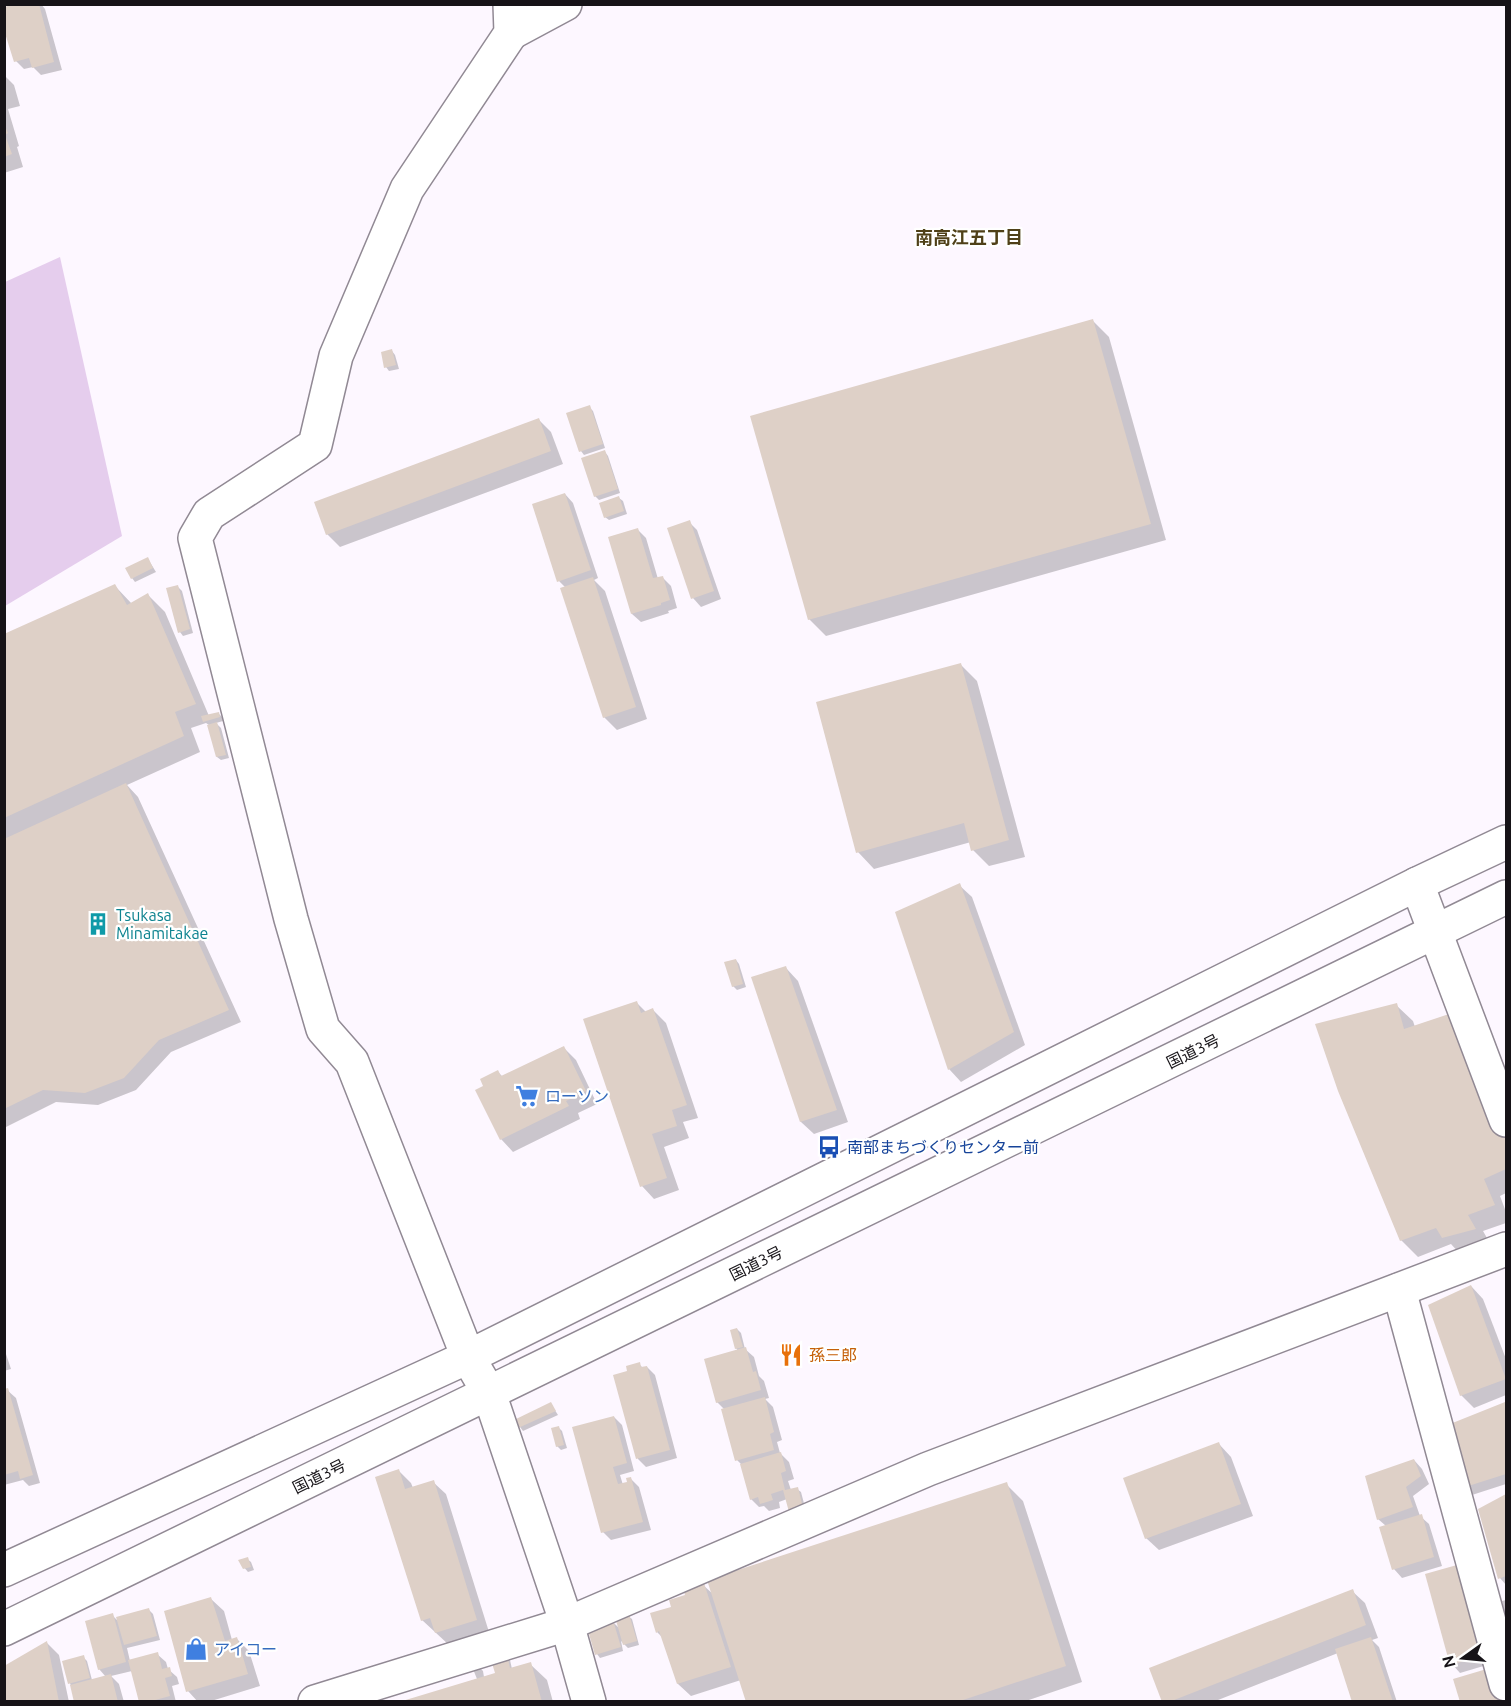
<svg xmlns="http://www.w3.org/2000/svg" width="1511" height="1706" font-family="Ubuntu,'Noto Sans JP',sans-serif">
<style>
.green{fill:#e5cded}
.shadow{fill:#0003}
.building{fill:#ded0c7}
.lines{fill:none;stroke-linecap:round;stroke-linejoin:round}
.minor-casing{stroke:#918994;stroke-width:36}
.highway-casing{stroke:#918994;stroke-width:36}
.minor{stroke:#fff;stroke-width:33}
.highway{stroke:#fff;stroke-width:33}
.labels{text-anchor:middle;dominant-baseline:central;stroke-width:4.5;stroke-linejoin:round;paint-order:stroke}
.culture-label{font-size:16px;fill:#0d838f;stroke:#fff;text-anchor:start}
.street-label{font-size:16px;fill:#161317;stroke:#fff}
.shop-label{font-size:16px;fill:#366cbe;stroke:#fff;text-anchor:start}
.transit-label{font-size:16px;fill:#164399;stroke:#fff;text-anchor:start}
.food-label{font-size:16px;fill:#c56008;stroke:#fff;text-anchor:start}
.neighbourhood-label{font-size:18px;font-weight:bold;fill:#4f4018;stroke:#fff}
</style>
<rect width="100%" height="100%" fill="#fdf7ff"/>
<!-- green -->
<path class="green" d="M60,257L122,536L5,606V282Z"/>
<!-- shadow -->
<g class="shadow">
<path d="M21,4H41L45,9L62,70L41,75L33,67L24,69L16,61L9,39L4,34V9Z"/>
<path d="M4,75L14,85L20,106L8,109L19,146L17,147L23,167L4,173Z"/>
<path d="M1093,321L1109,337L1166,540L826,636L809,619Z"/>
<path d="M392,351L395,355L399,369L389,371L386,367Z"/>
<path d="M589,407L593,411L605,448L584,455L581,451Z"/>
<path d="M539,420L551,432L563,464L340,547L327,534Z"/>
<path d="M605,452L608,456L620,493L599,500L595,496Z"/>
<path d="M565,494L573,503L598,578L594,580L605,591L647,719L617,730L604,717L566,588L559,581Z"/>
<path d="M619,498L623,501L627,514L609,520L605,517Z"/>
<path d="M689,522L697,530L721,599L701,607L693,598Z"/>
<path d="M638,530L646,538L658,579L663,578L671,586L677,608L668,611L669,613L641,622L632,614L610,538Z"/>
<path d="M148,559L156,572L135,582L132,578Z"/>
<path d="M115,586L132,604L148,595L165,612L209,716L218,713L222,717L223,721L216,723L221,728L229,758L221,760L217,757L209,725L206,723L191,728L200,752L127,785L138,797L241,1022L171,1052L136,1090L98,1105L56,1102L6,1127L4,636Z"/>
<path d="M178,587L182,591L193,633L183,636L180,632Z"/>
<path d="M961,665L977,681L1025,857L989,866L973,850L971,842L874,869L858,852Z"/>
<path d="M959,885L972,897L1025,1045L961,1082L949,1069Z"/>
<path d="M736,960L739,964L746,987L737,990L733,986Z"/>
<path d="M786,968L798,981L848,1122L814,1134L801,1122L753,978Z"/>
<path d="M637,1003L646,1012L653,1010L666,1023L698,1118L683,1122L689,1138L664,1147L679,1190L654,1199L642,1186Z"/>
<path d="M1396,1005L1413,1021L1415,1027L1506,1095V1193L1500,1196L1506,1212V1223L1483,1231L1491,1245L1460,1254L1451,1244L1418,1257L1401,1240Z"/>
<path d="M563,1047L576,1060L597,1104L578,1113L580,1119L513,1152L501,1139L485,1086L498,1072L503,1077Z"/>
<path d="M1471,1286L1483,1299L1506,1359V1395L1474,1408L1461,1395Z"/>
<path d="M737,1329L741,1333L745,1349L754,1357L759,1376L764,1381L769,1398L765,1399L773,1407L782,1440L777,1442L780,1453L789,1462L794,1479L788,1481L791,1490L797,1489L801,1492L806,1511L787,1499L779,1502L780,1508L769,1511L764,1506L759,1507L751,1499L742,1465L737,1460L725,1410L717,1402L738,1351L736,1348Z"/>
<path d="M4,1348L11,1369L4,1371Z"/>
<path d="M639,1364L643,1368L647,1367L655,1375L677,1458L646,1467L638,1459L615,1376L629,1372Z"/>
<path d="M7,1390L16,1398L40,1483L29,1486L23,1480L4,1485V1391Z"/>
<path d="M1505,1403L1506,1405V1484L1472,1495L1446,1427Z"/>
<path d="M551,1404L558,1415L523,1431L520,1427L516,1420Z"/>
<path d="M614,1417L622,1425L634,1471L620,1475L623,1485L628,1483L630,1478L639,1487L651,1530L611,1540L603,1532Z"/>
<path d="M558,1427L562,1431L567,1448L561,1450L557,1446Z"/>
<path d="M1219,1444L1231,1457L1253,1516L1159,1550L1146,1538Z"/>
<path d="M1414,1460L1422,1469L1429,1484L1413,1496L1420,1516L1429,1524L1442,1566L1402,1578L1394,1569L1386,1526L1378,1519Z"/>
<path d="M399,1471L411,1483L413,1488L433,1482L446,1494L489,1632L449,1645L422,1620Z"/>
<path d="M1006,1484L1023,1501L1082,1682L1023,1702H748L741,1680L691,1696L678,1684L663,1638L657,1632L673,1608L703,1585L713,1594Z"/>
<path d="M1506,1496V1585L1500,1578L1480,1509Z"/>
<path d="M247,1559L251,1562L254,1570L248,1572L242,1565Z"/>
<path d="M1464,1565L1497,1662L1460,1673L1452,1664Z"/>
<path d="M1352,1591L1365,1603L1378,1638L1372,1640L1379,1647L1397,1702H1354L1338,1653L1213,1702H1163Z"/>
<path d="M211,1599L224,1611L232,1640L237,1639L249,1651L260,1686L208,1702H198L188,1691Z"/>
<path d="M1506,1600V1620L1502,1601Z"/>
<path d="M149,1610L153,1614L160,1640L127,1648L130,1661L157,1654L166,1662L168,1669L177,1677L179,1684L172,1686L176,1702H141L132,1671L111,1676L119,1684L124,1702H76L70,1683L83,1657L87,1661L92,1680L106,1677L99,1669L112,1615L119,1622Z"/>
<path d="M628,1616L632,1619L639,1645L628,1648L621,1641L623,1651L600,1658L597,1654L613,1622L620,1629Z"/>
<path d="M47,1643L59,1655L69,1702H4Z"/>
<path d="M506,1657L510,1660L512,1669L530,1664L547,1680L553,1702H404L477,1679L473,1669L479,1667L483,1671L484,1677L497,1674Z"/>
</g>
<!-- building -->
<g class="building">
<path d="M15,4H39L54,62L32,68L29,58L14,62L4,30V7Z"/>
<path d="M4,124L8,133L5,135L12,154L4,157Z"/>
<path d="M1093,319L1151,524L808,620L750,416Z"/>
<path d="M392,349L396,365L384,368L381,352Z"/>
<path d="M590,405L603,444L579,452L566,413Z"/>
<path d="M539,418L551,451L326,535L314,502Z"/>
<path d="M605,450L618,489L594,497L581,458Z"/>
<path d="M565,493L591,570L557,582L532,504Z"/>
<path d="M619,496L624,511L604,518L599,503Z"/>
<path d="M690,520L714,591L691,599L667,528Z"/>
<path d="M638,528L653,578L663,576L670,600L661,603V605L631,614L608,537Z"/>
<path d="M148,557L153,568L131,579L125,568Z"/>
<path d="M593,577L636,707L603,718L560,588Z"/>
<path d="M115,584L127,605L148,593L196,704L175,712L184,736L4,818V634Z"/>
<path d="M178,585L190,629L178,633L166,588Z"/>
<path d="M961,663L1009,840L971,851L964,823L856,853L816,702Z"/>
<path d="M219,712L220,717L203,722L201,716Z"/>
<path d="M217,722L226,755L216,757L207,725Z"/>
<path d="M126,783L229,1010L159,1040L124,1078L85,1093L43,1090L4,1109V839Z"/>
<path d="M960,883L1014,1032L948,1070L895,912Z"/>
<path d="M736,959L743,984L732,987L724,962Z"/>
<path d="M786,966L837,1110L800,1122L751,977Z"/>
<path d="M637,1001L641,1013L653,1008L687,1105L672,1110L677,1126L652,1134L667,1178L640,1187L583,1019Z"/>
<path d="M1397,1003L1404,1029L1464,1009L1506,1120V1169L1484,1179L1495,1205L1468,1215L1476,1229L1442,1238L1436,1228L1400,1241L1338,1091L1315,1024Z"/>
<path d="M564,1046L586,1091L566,1101L569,1106L500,1140L475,1090L483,1086L480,1079L498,1070L501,1076Z"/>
<path d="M1471,1285L1506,1379L1460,1396L1428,1305Z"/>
<path d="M737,1328L743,1347L735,1349L730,1330Z"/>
<path d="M746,1347L753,1372L756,1371L761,1390L716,1403L704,1359Z"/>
<path d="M640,1362L641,1367L647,1366L670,1450L636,1459L613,1375L627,1371L626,1366Z"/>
<path d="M8,1388L33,1475L20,1479L18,1471L4,1475V1389Z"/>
<path d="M765,1397L774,1432L770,1434L774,1450L735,1461L721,1409Z"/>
<path d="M551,1402L556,1411L518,1428L514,1420Z"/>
<path d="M1505,1402L1506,1474L1462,1488L1445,1426Z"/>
<path d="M614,1416L627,1463L613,1467L618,1484L627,1482L626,1478L631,1477L643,1522L601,1533L572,1427Z"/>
<path d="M559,1426L564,1445L556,1447L551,1428Z"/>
<path d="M1219,1442L1241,1504L1145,1539L1123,1478Z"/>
<path d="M781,1452L786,1471L781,1473L785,1490L798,1487L803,1508L789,1512L783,1490L771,1494L773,1500L760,1504L758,1497L750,1500L740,1464Z"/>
<path d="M1414,1459L1421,1476L1406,1487L1413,1507L1377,1520L1365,1476Z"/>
<path d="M399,1469L405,1489L434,1480L477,1620L435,1633L430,1618L421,1621L375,1477Z"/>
<path d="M1007,1482L1066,1666L957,1702H746L707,1580Z"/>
<path d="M1506,1494V1576L1498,1579L1478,1509Z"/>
<path d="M1422,1514L1434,1557L1392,1570L1379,1527Z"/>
<path d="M248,1557L251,1567L243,1569L238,1560Z"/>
<path d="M1464,1563L1490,1654L1450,1665L1425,1574Z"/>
<path d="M704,1583L731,1667L677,1684L659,1631L656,1633L650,1613L671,1607L669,1600L685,1595L683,1589Z"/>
<path d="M1353,1589L1366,1625L1169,1702H1162L1149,1668Z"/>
<path d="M211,1597L225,1641L237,1637L248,1674L186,1692L164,1611Z"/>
<path d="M149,1608L157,1636L124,1645L116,1617Z"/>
<path d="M113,1613L126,1662L98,1670L85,1621Z"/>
<path d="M629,1614L637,1641L623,1645L615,1617Z"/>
<path d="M613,1620L621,1647L595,1655L587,1627Z"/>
<path d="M1371,1637L1393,1702H1352L1335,1649Z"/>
<path d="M47,1641L59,1702H4V1666Z"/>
<path d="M158,1652L162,1669L170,1667L172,1676L165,1678L170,1696L148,1702H139L128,1660Z"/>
<path d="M84,1655L90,1678L68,1684L62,1661Z"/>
<path d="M507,1655L510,1668L531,1662L542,1702H399L495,1673L491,1660Z"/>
<path d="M1490,1668L1500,1702H1460L1453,1679Z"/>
<path d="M111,1674L118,1702H74L70,1685Z"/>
</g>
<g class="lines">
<!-- minor casing -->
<g class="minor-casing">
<g id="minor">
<path d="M510,4L511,33L407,189L336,356L315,445L209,514L195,538L291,919L323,1029L352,1062L468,1357L489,1393L567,1624L589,1702"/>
<path d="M511,33L565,4"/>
<path d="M1417,884L1506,1120"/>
<path d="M1399,1290L1506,1684"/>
<path d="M315,1702L567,1624L928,1469L1506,1249"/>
</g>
</g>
<!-- highway casing -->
<g class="highway-casing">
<g id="highway">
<path d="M4,1570L468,1357L1417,884L1506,842"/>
<path d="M4,1629L1506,897"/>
</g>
</g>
<!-- minor -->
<use href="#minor" class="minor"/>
<!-- highway -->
<use href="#highway" class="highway"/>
</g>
<!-- icons -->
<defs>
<g id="building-bare" transform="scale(1.8)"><path d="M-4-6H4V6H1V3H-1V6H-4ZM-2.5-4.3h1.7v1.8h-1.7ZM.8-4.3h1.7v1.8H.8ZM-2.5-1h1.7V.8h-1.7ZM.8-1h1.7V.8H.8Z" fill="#0f9aa8" stroke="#fff" stroke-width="2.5" paint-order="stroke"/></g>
<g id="supermarket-bare" transform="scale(1.8)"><path d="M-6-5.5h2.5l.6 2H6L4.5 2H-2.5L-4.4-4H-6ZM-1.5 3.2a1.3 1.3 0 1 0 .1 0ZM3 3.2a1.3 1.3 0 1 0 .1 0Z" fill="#3f7fe0" stroke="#fff" stroke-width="2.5" paint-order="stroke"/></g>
<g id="bus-bare" transform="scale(1.8)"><path d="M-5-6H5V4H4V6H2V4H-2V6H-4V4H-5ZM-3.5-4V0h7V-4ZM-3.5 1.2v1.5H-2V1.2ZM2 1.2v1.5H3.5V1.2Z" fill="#1a4fb4" stroke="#fff" stroke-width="2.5" paint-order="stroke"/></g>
<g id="restaurant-bare" transform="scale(1.8)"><path d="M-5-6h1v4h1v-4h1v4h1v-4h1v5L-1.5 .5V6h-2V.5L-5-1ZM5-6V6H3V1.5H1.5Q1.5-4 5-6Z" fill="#e8710a" stroke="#fff" stroke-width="2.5" paint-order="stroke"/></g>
<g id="shop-bare" transform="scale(1.8)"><path d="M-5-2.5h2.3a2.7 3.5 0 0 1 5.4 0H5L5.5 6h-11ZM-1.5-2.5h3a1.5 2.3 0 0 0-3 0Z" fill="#3f7fe0" stroke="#fff" stroke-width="2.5" paint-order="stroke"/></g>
</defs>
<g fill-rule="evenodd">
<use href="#building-bare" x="98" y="924"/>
<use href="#supermarket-bare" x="527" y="1096"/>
<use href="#bus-bare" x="829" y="1147"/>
<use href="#restaurant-bare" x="791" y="1355"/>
<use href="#shop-bare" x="196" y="1649"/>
</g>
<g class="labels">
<!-- culture labels -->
<g class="culture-label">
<text x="116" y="915">Tsukasa<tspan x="116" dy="18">Minamitakae</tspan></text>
</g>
<!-- street labels -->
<g class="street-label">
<text transform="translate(1193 1051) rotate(-26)">国道3号</text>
<text transform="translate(756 1263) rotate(-26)">国道3号</text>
<text transform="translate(319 1476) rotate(-26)">国道3号</text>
</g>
<!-- shop labels -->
<g class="shop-label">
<text x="545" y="1096">ローソン</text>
<text x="214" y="1649">アイコー</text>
</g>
<!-- transit labels -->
<g class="transit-label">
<text x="847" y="1147">南部まちづくりセンター前</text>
</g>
<!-- food labels -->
<g class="food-label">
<text x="809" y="1355">孫三郎</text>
</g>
<!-- neighbourhood labels -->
<g class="neighbourhood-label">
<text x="969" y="237">南高江五丁目</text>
</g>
</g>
<!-- border -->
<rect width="1511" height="1706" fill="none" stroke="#161317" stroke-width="12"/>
<!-- north arrow -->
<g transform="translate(1463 1658) rotate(255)" stroke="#ffffff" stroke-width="4.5" paint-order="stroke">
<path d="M0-4.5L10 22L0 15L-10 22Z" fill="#161317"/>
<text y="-9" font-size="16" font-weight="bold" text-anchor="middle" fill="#161317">N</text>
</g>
</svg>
